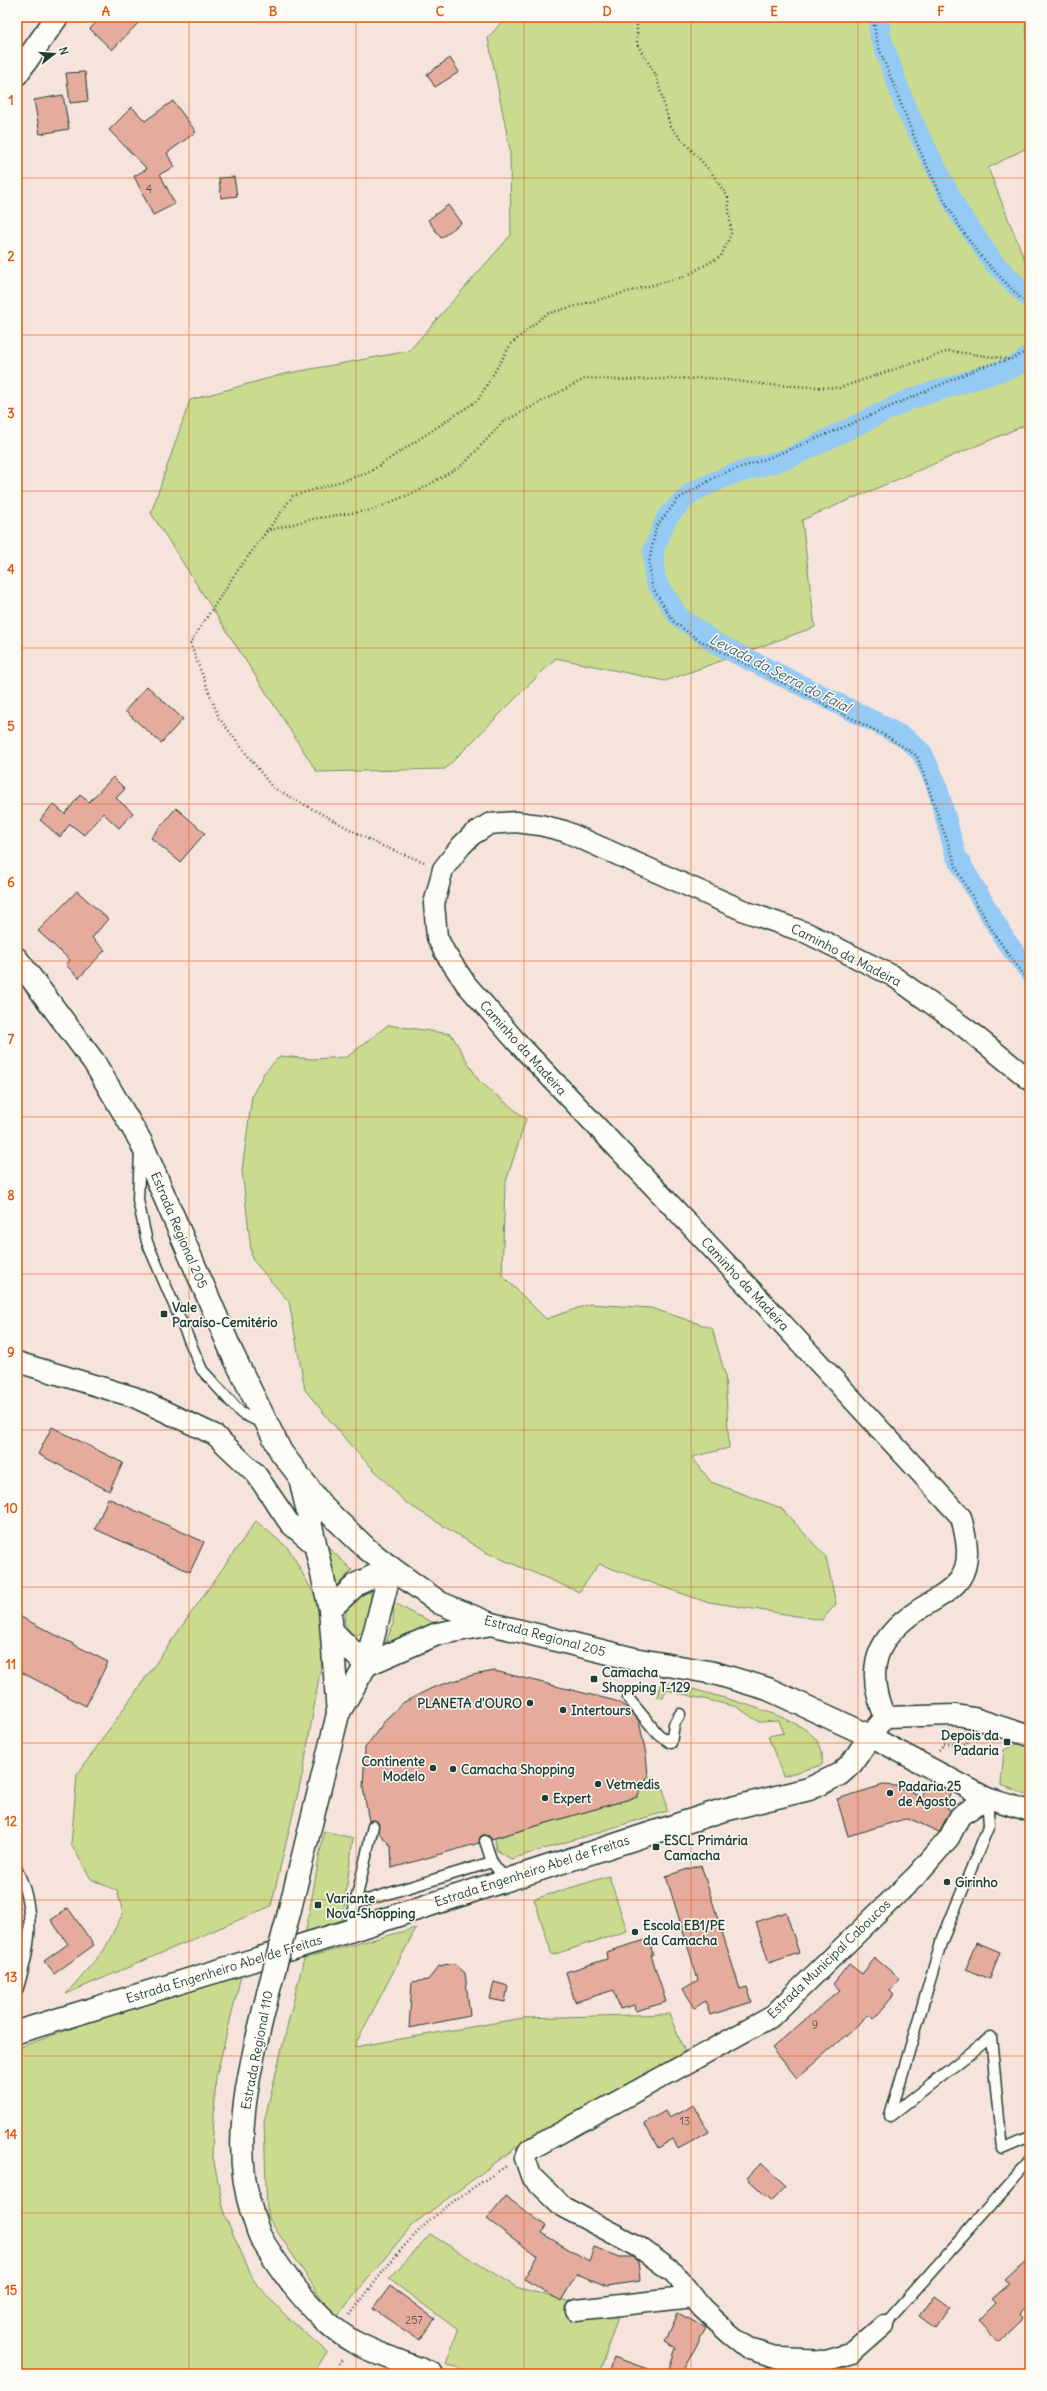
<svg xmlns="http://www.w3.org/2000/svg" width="1047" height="2391" font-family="Delius,sans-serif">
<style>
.green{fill:#cadb90;stroke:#748c62}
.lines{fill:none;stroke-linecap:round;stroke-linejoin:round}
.canal{stroke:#94caf3;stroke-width:21}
.building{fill:#e5ac9e;stroke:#1f3d34}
.lane-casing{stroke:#1f3d34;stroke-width:13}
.street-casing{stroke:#1f3d34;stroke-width:23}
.secondary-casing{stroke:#1f3d34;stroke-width:25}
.path{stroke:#1f3d34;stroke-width:2.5;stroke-dasharray:1 3;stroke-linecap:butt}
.lane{stroke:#fdfcf7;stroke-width:10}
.street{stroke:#fdfcf7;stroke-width:20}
.secondary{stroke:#fdfcf7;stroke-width:22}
.secondary-bridge-casing{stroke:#1f3d34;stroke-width:25;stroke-linecap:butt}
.secondary-bridge{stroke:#fdfcf7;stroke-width:22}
.grid{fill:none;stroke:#de580e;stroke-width:1;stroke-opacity:0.55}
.poi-dot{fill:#1f3d34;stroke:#fdfcf7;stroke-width:1.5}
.labels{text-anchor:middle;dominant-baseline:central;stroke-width:3;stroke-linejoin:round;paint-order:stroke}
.number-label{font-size:11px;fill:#50594e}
.street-label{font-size:13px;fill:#1f3d34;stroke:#fdfcf7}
.poi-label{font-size:13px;font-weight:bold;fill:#1f3d34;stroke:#fdfcf7;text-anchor:start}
.water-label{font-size:14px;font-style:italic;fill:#3c6064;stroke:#fdfcf7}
.neatline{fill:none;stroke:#de580e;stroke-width:1.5}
.grid-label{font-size:13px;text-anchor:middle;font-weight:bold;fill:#de580e}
</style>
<rect width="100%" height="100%" fill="#f6e4dc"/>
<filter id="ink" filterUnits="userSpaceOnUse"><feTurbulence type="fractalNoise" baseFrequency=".025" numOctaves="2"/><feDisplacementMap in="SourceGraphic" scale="8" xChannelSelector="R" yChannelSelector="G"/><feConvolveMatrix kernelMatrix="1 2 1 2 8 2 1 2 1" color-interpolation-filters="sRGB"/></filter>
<g filter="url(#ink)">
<!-- green -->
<g class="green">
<path d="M506,17H1025L1030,69V146L988,168L1030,273V423L802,520L815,627L665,681L556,658L445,769L317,772L151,513L190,400L284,374L409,351L511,235L510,150L488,38Z"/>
<path d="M388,1025L451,1034L479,1081L526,1119L505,1185L502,1275L546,1319L590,1304L651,1308L712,1328L725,1374L729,1448L692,1457L711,1482L781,1508L826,1557L836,1604L822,1620L703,1601L599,1564L579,1592L485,1552L405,1502L352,1447L305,1390L289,1302L252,1259L242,1170L252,1096L264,1073L280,1056L312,1059L347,1057Z"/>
<path d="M256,1521L289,1549L318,1601L324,1648L303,1772L271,1906L66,1994L104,1950L123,1913L117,1891L91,1879L71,1844L77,1775Z"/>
<path d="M326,1545L352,1570L335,1588Z"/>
<path d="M370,1588L372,1603L368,1628L357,1635L351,1633L344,1623C345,1605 355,1596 370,1588Z"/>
<path d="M394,1602L414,1614L435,1623L385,1645L393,1624Z"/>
<path d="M662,1681C694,1690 794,1713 814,1737C822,1746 823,1754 822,1765L783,1776L768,1736L784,1733L779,1721L759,1722L737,1707L666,1690L663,1698L658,1697Z"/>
<path d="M1016,1744L1030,1746V1796L1001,1785L1004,1750Z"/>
<path d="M648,1775L663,1786L667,1811L511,1859L496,1850L495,1838L637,1797Z"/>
<path d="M324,1831L353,1838L342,1924L305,1935Z"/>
<path d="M609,1876L627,1931L552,1955L534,1899Z"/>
<path d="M416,1928L354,2047L523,2018L669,2014L685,2052L522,2143L412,2225L335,2319L267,2216L264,2122L304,1958Z"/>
<path d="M243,1968L216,2077L212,2152L225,2216L254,2281L287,2317L327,2352L313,2374H17V2048Z"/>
<path d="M430,2234L516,2287L571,2302V2314L618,2317L599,2374H478L446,2364L458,2330L389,2279Z"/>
<path d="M844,2367L846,2374H812Z"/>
</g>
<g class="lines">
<!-- canal -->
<g class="canal">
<path d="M879,17L880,36L907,111L958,211L993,262L1030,299"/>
<path d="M1030,355L1014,367L910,399L789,458L730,475L692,492L667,517L653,551L655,580L678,616L717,644L875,722L907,739L922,753L936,783L956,856L1005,940L1030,972"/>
</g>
</g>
<!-- building -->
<g class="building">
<path d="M101,17H144L112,50L90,29Z"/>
<path d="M450,58L459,72L435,87L427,74Z"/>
<path d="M85,72L88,101L70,103L66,73Z"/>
<path d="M63,95L69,129L40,134L34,100Z"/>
<path d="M173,101L196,132L167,153L174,167L160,174L175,204L153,215L134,176L147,169L109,130L132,107L145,121Z"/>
<path d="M234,177L237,196L221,198L219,178Z"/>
<path d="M448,205L461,223L441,238L428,220Z"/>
<path d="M147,686L183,719L161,743L125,711Z"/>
<path d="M113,777L125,789L116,798L133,813L119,828L103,813L84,835L70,824L60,837L40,820L53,804L65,814L80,795L89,802Z"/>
<path d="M176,808L205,833L180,862L151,838Z"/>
<path d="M77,891L108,919L92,938L105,950L79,978L66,965L70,960L38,931Z"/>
<path d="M52,1427L123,1463L109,1491L38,1454Z"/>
<path d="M108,1498L204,1542L190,1572L95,1529Z"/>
<path d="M17,1615L108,1662L86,1706L17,1670Z"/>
<path d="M495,1671L616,1701L629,1709L639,1721L646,1754L648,1775L637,1797L491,1839L489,1836L483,1835L480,1837L479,1843L392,1868L391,1846L378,1832V1822L374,1820L369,1821L363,1788L365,1748L387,1718L404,1702L434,1687L473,1675Z"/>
<path d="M927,1782L951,1792L945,1807L951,1810L939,1832L908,1818L848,1836L837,1799L883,1785L897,1786L921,1797Z"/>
<path d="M701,1865L740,1989L747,1987L752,2002L710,2015L705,2001L695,2008L683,1989L698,1980L666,1876Z"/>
<path d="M68,1908L94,1945L54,1974L44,1961L68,1944L51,1920Z"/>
<path d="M786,1912L799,1953L769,1963L756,1922Z"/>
<path d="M649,1939L653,1955H651L666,2002L636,2011L635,2005L620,2009L614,1990L575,2002L566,1972L607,1959L606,1952Z"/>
<path d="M976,1942L1000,1952L990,1979L966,1969Z"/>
<path d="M875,1958L900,1979L890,1991L894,1995L874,2019L869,2015L797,2078L772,2048L840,1990L833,1984L849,1964L862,1974Z"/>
<path d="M454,1963L465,1973L470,2016L409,2028L412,1982L428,1980L439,1966Z"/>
<path d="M494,1982L508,1986L505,2002L490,1999Z"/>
<path d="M694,2105L709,2132L678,2149L673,2139L658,2148L644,2123L665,2111L669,2118Z"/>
<path d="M761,2163L786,2187L771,2201L747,2178Z"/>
<path d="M505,2196L546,2226L541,2233L589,2261L594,2247L620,2257H633L638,2260L640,2281L607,2286L577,2274L561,2301L524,2279L537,2256L487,2219Z"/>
<path d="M1030,2257V2304L1021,2313L1024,2317L998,2342L978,2321L995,2304L991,2300L1009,2284L1005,2280Z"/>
<path d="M390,2286L435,2319L419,2340L373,2309Z"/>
<path d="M934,2295L950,2307L935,2328L919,2316Z"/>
<path d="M678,2313L706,2328L681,2374H667L676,2348L665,2342Z"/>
<path d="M614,2357L656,2372V2374H607Z"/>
</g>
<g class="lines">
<!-- lane casing -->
<g class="lane-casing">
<g id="lane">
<path d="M140,1152L138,1200L147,1242L202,1370L241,1413L264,1424"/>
<path d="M628,1698L658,1734L671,1743L674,1724L680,1714"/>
<path d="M987,1798L989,1825L941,1943L890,2116L991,2037L1002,2149L1030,2137"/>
<path d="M485,1841L492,1862L505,1879"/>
<path d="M17,1870C37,1911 30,1949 17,1991"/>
<path d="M354,1904L492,1862"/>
<path d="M349,1931L373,1826"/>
<path d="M884,2325L1030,2161"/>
</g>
</g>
<!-- street casing -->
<g class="street-casing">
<g id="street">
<path d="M17,1362L134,1397L215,1435L256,1474L290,1524L316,1546"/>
<path d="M885,1717C864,1669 876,1638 918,1610C932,1601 950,1593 960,1579C972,1561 966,1536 961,1517L757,1296L515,1040L466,984L445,953L437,937L434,904L443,869L461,846L472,835L489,824L516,822L540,825L564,831L747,912L807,933L893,976L968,1030L1030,1080"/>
<path d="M1030,1736L974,1718L956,1715L885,1717L870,1736L987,1798L1030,1811"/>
<path d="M576,2310L693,2297"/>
<path d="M884,2325L852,2353L825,2361L782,2359L749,2349L730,2334L702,2308L674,2273L639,2247L563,2207L531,2176L525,2158L529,2150L771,2017L916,1876L949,1838L960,1816L987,1798"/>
</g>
</g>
<!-- secondary casing -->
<g class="secondary-casing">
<g id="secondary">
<path d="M17,74L57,17"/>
<path d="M17,959L94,1062L141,1142L233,1355L281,1452L323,1507L367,1549L391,1568L440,1603L491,1624L634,1659L714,1673L768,1689L870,1736L852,1763L840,1774L809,1789L720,1811L349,1931L17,2032"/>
<path d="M301,1482L330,1609L338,1714"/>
<path d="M330,1609L357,1584L391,1568"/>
<path d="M333,1632L366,1665"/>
<path d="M366,1665L437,1634L491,1624"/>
<path d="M289,1913L338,1714L366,1665L391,1568"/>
<path d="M268,1993C251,2065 229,2140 252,2213C255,2221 257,2229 260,2236C269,2253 281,2269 292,2284C309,2305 330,2329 354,2342C378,2355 406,2363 432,2374"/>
</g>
</g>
<!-- path -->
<g class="path">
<path d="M874,17C873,40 886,65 894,86C915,141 938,198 973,246C990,268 1011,288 1030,308"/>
<path d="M1030,350L1011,359L981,367L837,430L771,457L719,475L678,499L656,527L649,562L652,587L673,621L697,639L888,737L917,756L959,874L995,935L1030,984"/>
<path d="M266,531L312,519L372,510L420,490L464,464L503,422L586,378L620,380L710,378L769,385L839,388L949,351L1009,359"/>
<path d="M424,862L377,844L272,787L219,718L190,643L235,574L293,496L368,473L478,400L511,344L546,314L686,276L721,256L731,234L728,197L711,172L670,126L656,75L637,44V17"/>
<path d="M939,1750L944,1744H967L969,1736"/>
<path d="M350,2315C373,2285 396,2252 424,2226C449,2202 479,2184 508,2165"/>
<path d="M332,2374L342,2359"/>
</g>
<!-- lane -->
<use href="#lane" class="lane"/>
<!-- street -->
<use href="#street" class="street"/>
<!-- secondary -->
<use href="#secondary" class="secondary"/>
<!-- secondary-bridge casing -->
<g class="secondary-bridge-casing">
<path id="secondary-bridge" d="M268,1993L289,1913"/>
</g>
<!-- secondary-bridge -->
<use href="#secondary-bridge" class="secondary-bridge"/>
</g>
</g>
<!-- grid -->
<path class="grid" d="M189,17V2374M356,17V2374M524,17V2374M691,17V2374M858,17V2374M17,178H1030M17,335H1030M17,491H1030M17,648H1030M17,804H1030M17,961H1030M17,1117H1030M17,1274H1030M17,1430H1030M17,1587H1030M17,1743H1030M17,1900H1030M17,2056H1030M17,2213H1030"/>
<!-- markers -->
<g class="poi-dot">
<rect x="160" y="1310" width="8" height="8" rx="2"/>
<rect x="590" y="1675" width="8" height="8" rx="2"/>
<circle cx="530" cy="1703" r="4"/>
<circle cx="563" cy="1710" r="4"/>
<rect x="1003" y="1738" width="8" height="8" rx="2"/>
<circle cx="433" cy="1768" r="4"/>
<circle cx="453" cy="1769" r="4"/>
<circle cx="598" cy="1784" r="4"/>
<circle cx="890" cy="1793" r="4"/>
<circle cx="545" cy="1798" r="4"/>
<rect x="652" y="1843" width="8" height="8" rx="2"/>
<circle cx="947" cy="1882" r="4"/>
<rect x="314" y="1901" width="8" height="8" rx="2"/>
<circle cx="635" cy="1932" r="4"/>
</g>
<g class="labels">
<!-- number labels -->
<g class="number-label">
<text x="149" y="189">4</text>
<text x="815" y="2025">9</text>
<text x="685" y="2121">13</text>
<text x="414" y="2320">257</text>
</g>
<!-- street labels -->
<g class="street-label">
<text transform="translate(846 955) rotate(27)">Caminho da Madeira</text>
<text transform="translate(523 1048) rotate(48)">Caminho da Madeira</text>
<text transform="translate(179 1230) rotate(67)">Estrada Regional 205</text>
<text transform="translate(745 1284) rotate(47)">Caminho da Madeira</text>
<text transform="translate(545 1636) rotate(15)">Estrada Regional 205</text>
<text transform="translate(532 1871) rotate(-18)">Estrada Engenheiro Abel de Freitas</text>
<text transform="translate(829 1959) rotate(-44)">Estrada Municipal Caboucos</text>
<text transform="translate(224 1969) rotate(-17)">Estrada Engenheiro Abel de Freitas</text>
<text transform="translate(257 2050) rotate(-79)">Estrada Regional 110</text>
</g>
<!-- poi labels -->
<g class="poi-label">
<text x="172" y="1307">Vale<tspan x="172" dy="15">Paraíso-Cemitério</tspan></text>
<text x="602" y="1672">Camacha<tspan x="602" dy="15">Shopping T-129</tspan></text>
<text x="522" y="1703" text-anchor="end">PLANETA d'OURO</text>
<text x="571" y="1710">Intertours</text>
<text x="999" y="1735" text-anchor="end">Depois da<tspan x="999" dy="15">Padaria</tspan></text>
<text x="425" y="1761" text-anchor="end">Continente<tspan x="425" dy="15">Modelo</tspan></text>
<text x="461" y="1769">Camacha Shopping</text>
<text x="606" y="1784">Vetmedis</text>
<text x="898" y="1786">Padaria 25<tspan x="898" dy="15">de Agosto</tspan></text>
<text x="553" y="1798">Expert</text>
<text x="664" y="1840">ESCL Primária<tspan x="664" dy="15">Camacha</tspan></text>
<text x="955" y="1882">Girinho</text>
<text x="326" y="1898">Variante<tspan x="326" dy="15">Nova-Shopping</tspan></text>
<text x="643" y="1925">Escola EB1/PE<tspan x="643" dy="15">da Camacha</tspan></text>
</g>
<!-- water labels -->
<g class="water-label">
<text transform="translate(780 673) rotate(27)">Levada da Serra do Faial</text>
</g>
</g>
<!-- margin -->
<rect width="1047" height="2391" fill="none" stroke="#fdfcf7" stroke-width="44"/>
<!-- north arrow -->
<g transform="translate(54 54) rotate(73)" stroke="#fdfcf7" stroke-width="3" paint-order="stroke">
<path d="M0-3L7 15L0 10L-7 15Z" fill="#1f3d34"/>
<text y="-6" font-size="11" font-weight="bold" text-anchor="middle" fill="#1f3d34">N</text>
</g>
<rect x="22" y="22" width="1003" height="2347" class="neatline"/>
<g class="grid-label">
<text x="106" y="16">A</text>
<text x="273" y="16">B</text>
<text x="440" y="16">C</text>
<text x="607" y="16">D</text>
<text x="774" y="16">E</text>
<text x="941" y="16">F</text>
<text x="11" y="105">1</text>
<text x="11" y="261">2</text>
<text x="11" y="418">3</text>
<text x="11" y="574">4</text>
<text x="11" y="731">5</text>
<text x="11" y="887">6</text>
<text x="11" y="1044">7</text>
<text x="11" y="1200">8</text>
<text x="11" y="1357">9</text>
<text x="11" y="1513">10</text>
<text x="11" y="1669">11</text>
<text x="11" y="1826">12</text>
<text x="11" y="1982">13</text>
<text x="11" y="2139">14</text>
<text x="11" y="2295">15</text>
</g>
</svg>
